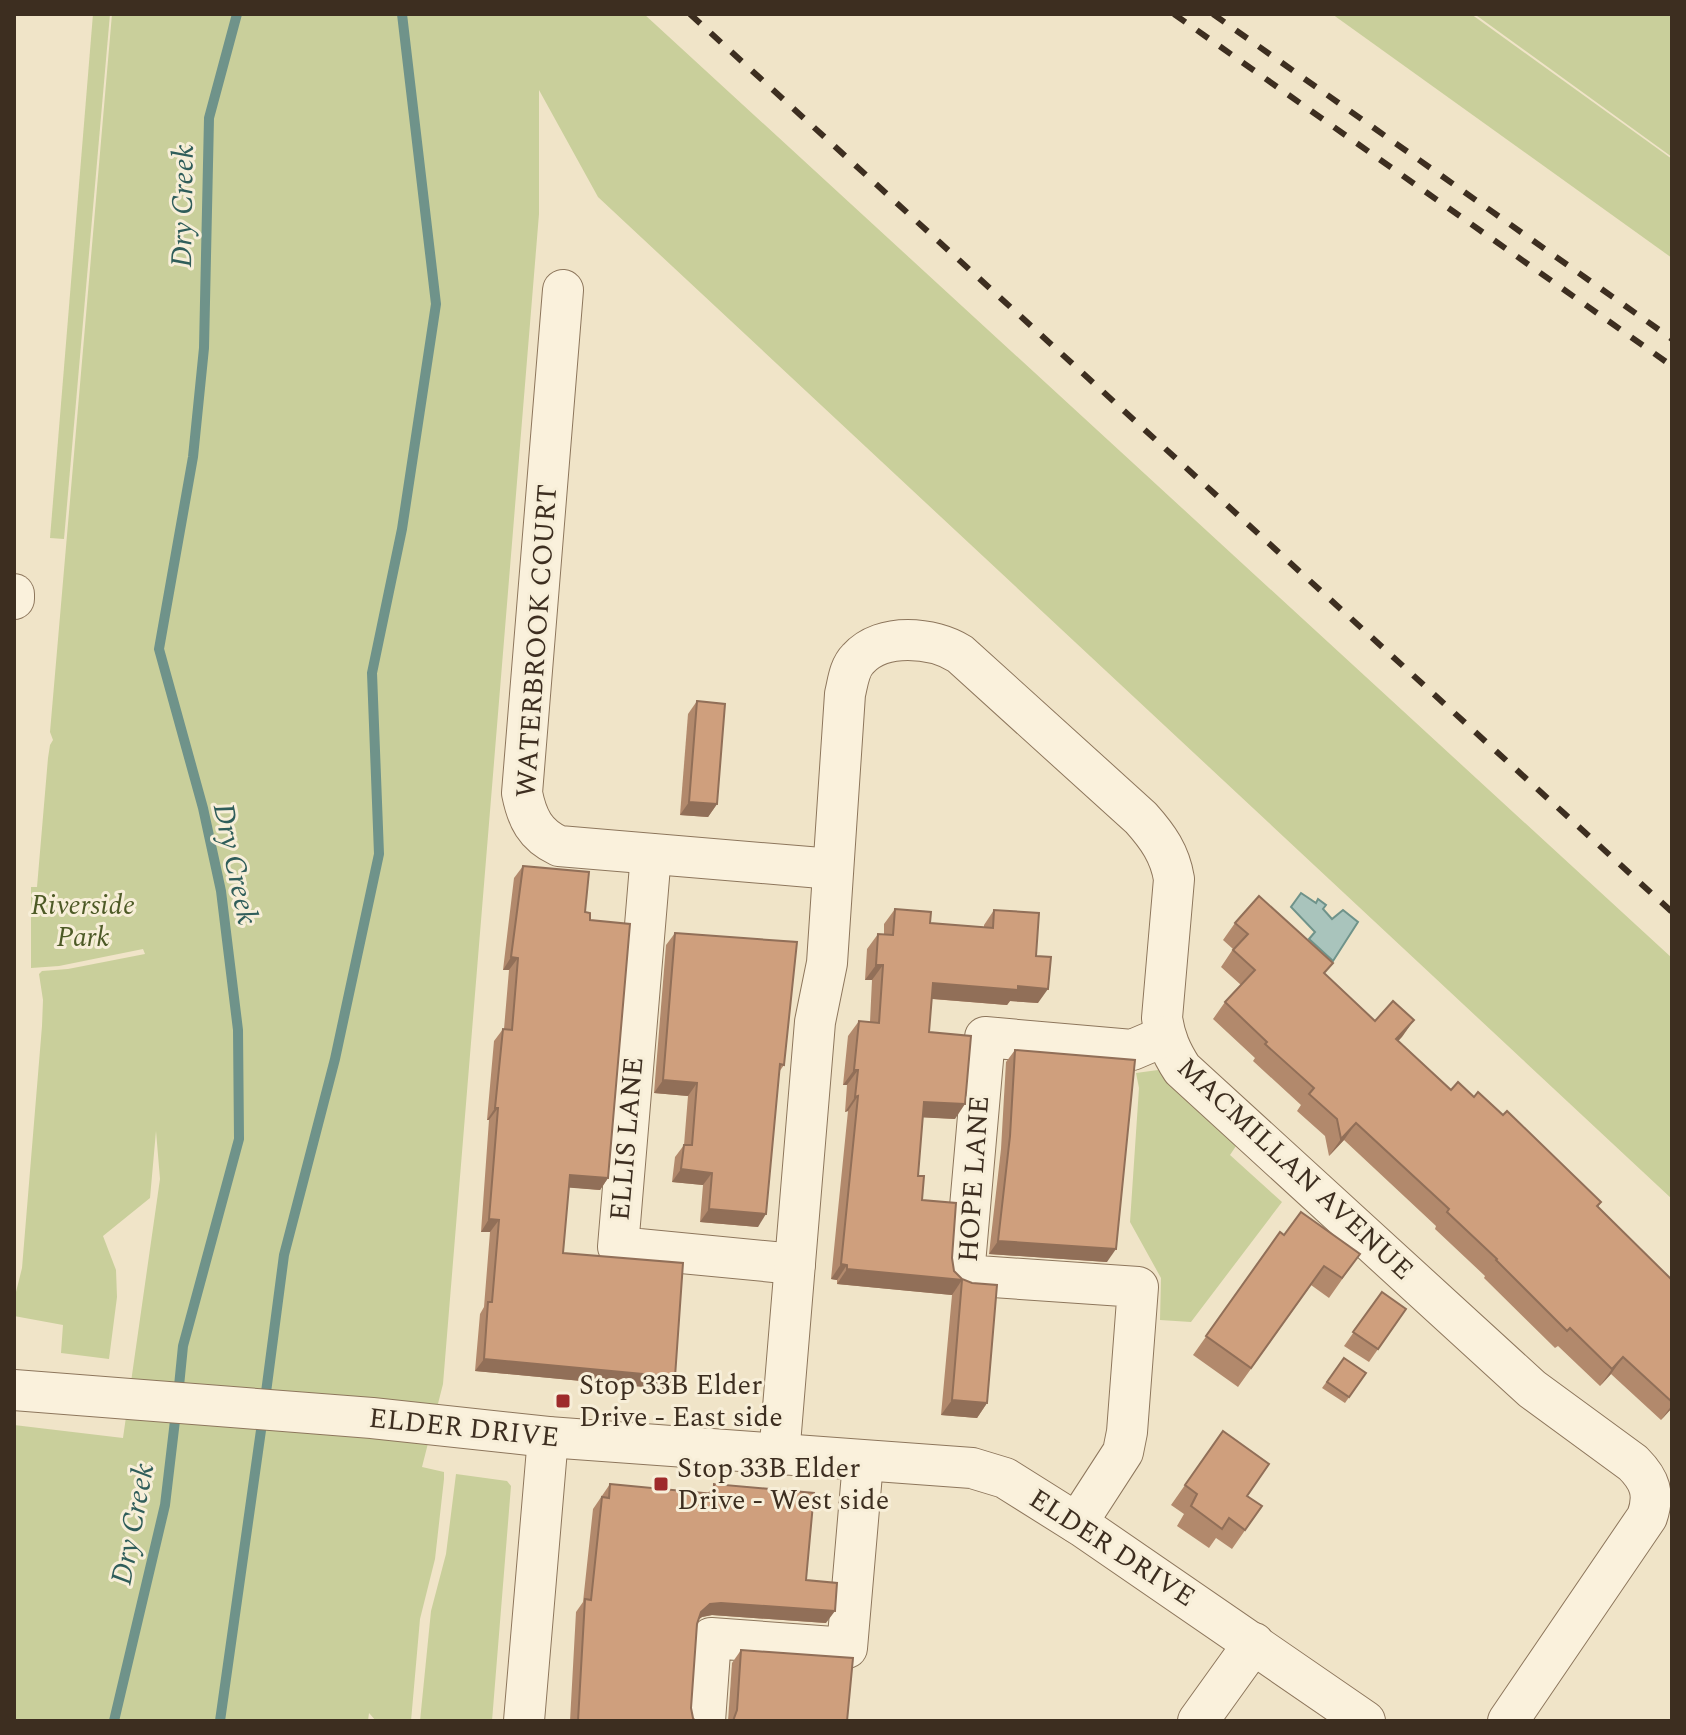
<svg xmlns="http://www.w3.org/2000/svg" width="1686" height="1735" font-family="Spectral,serif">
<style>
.green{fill:#c9cf9b}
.water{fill:#a9c4bc;stroke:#6f938a;stroke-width:2}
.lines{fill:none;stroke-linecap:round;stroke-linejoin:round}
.stream{stroke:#6f938a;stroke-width:10}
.minor-casing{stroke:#8d765c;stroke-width:42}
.minor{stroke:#faf1dc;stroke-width:40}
.rail{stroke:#3d2e20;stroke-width:6;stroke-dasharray:14 14;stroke-linecap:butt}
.wall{fill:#b2896c}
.shaded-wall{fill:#916f58}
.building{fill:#cf9f7d;stroke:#916f58;stroke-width:2}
.poi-dot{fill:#9e2a2b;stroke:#f7eed8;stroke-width:3}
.labels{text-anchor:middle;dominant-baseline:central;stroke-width:6;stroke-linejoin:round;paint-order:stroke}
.street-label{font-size:28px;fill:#3d2e20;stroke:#f7eed8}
.park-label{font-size:28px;font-style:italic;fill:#4d5a26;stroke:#f7eed8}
.poi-label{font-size:28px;fill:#3d2e20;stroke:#f7eed8;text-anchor:start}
.water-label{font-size:30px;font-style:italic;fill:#2f5d5a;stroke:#f7eed8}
</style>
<rect width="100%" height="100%" fill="#f0e4c8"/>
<!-- green -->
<g class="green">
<path d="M93,14H110L64,539L50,538Z"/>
<path d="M112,14H644L1672,958V1199L598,197L539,90V214L443,1384L422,1467L444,1472V1479L435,1559L420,1619L411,1721H376L369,1713L368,1721H14V1425L123,1438L160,1179L156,1131L150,1198L103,1236L116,1270L117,1297L109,1359L61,1353L63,1325L14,1316V1300L22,1268L42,1026L43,1000L39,974L42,971L68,969L145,954L143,949L59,966L31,968V887H37L48,758L50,745L53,740L50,732Z"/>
<path d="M1332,14H1471L1672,159V258Z"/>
<path d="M1474,14H1672V157L1480,18Z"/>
<path d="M1158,1070L1238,1143L1230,1155L1282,1202L1191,1322L1160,1320L1161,1278L1130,1222L1139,1088L1136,1073Z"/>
<path d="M456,1474L507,1481L511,1486L492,1721H420L431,1611L446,1554Z"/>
</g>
<!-- water -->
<path class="water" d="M1301,893L1316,903L1318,899L1326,905L1323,909L1332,919L1343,910L1358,922L1333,961L1309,939L1315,932L1291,907Z"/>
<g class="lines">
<!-- stream -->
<g class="stream">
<path d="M178,1396L183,1346L239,1139L238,1030L221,891L203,808L159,649L193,457L204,348L209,118L237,14"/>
<path d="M265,1400L284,1255L335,1059L379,854L372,673L402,529L436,304L402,14"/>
<path d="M114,1721L165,1505L176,1412"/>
<path d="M220,1721L263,1416"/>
</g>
<!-- minor casing -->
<g class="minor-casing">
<g id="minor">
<path d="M563,290L522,793C527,818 535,835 559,846L833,869"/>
<path d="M14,594V599"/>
<path d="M651,854L618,1247L795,1264"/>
<path d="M14,1390L372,1418L548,1437L972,1468L1005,1478L1083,1527L1365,1721"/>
<path d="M779,1456L815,1022L827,963L845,694C848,682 849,668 858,659C882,632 933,637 960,654L1141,818C1158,837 1170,854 1174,879L1162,1018C1165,1038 1171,1052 1182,1069L1532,1389L1633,1463C1650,1480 1655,1494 1647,1517L1508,1721"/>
<path d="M1077,1523L1123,1452L1127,1432L1138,1287L964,1275L985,1037L1132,1050L1165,1036"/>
<path d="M524,1721L548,1437"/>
<path d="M705,1721L711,1638L847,1648L863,1462"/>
<path d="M1198,1721L1254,1643"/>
</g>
</g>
<!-- minor -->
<use href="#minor" class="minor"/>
<!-- rail -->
<g class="rail">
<path d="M690,14L1672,912"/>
<path d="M1174,14L1672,366"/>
<path d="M1213,14L1672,339"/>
</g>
</g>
<!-- wall -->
<g class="wall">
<path d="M697,701L717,804L708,817L680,815L688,714Z"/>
<path d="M523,866L585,912L590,920L608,1178L600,1190L568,1187L563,1253L666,1389L475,1371L480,1314L484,1307L490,1232H481L489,1120H487L494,1041L503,1029H504L509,970H503L514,878Z"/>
<path d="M895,909L930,923L984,927V925L994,910L1036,956L1038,1003L1010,1001L1007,1005L932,999L929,1032L955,1119L923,1117L918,1176L922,1200L952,1258L954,1271L962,1279L987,1403L977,1418L941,1415L952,1295L837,1284V1280L831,1279L848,1111L845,1112L847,1085H843L848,1036L859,1021L870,1022L872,980H865L867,949L878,934L884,935V924Z"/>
<path d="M1235,923L1325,975L1375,1021L1414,1020L1398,1041L1451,1090L1474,1097L1503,1115L1601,1202L1598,1207L1672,1280V1408L1661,1420L1611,1374L1600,1386L1558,1346L1555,1348L1484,1278L1485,1276L1435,1229L1436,1226L1344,1140L1329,1156L1325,1136L1297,1111L1301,1105L1253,1061L1255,1058L1213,1019L1225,1002L1241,985L1221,967L1233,949L1223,940Z"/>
<path d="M675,933L784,1065L779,1072L758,1227L700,1222L703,1185L672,1182L675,1157L684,1145L688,1096L654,1093L666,945Z"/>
<path d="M1015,1050L1107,1262L989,1254L1001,1149L1006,1062Z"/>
<path d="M1280,1232L1284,1235L1360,1254L1329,1298L1311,1285L1238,1387L1193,1355Z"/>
<path d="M1382,1292L1406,1309L1369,1362L1344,1346Z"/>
<path d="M1344,1358L1366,1373L1345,1403L1322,1388Z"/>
<path d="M1223,1431L1247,1496L1262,1506L1232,1549L1216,1538L1209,1548L1177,1526L1184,1514L1171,1505Z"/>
<path d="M610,1484L708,1493L714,1484L806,1580L826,1623L712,1615L702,1617L698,1620L697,1624L691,1708L693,1718L695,1721H570L576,1612L583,1602L593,1509Z"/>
<path d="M741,1650L847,1721H728L732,1663Z"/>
</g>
<!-- shaded-wall -->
<g class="shaded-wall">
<path d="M689,802L717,804L708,817L680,815Z"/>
<path d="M511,957L518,958L509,970H503Z"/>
<path d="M876,965H883L872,980H865Z"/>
<path d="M933,983L1018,986L1048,989L1038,1003L1010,1001L1007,1005L922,998Z"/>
<path d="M1414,1020L1402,1037L1384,1056L1396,1039Z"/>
<path d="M854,1070H858L847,1085H843Z"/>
<path d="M663,1080L697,1083L688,1096L654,1093Z"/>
<path d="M858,1096L848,1111L845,1112L855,1097Z"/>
<path d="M924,1102L965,1104L955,1119L914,1117Z"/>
<path d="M495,1108H498L489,1120H487Z"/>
<path d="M1356,1123L1344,1140L1329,1156L1341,1139Z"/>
<path d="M681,1169L712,1173L703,1185L672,1182Z"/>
<path d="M570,1175L608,1178L600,1190L561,1187Z"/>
<path d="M709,1209L766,1214L758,1227L700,1222Z"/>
<path d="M489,1219L499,1220L490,1232H481Z"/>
<path d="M998,1241L1116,1249L1107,1262L989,1254Z"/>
<path d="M841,1264L847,1265L837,1280L831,1279Z"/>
<path d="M847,1269L962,1280L952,1295L837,1284Z"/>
<path d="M1623,1357L1611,1374L1600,1386L1612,1369Z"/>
<path d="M484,1359L675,1377L666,1389L475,1371Z"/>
<path d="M952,1400L987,1403L977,1418L941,1415Z"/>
<path d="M1672,1405V1408L1661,1420Z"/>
<path d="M721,1603L835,1611L826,1623L712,1615L702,1617L692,1624L701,1612L710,1604Z"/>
</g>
<!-- building -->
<g class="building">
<path d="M697,701L725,704L717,804L689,802Z"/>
<path d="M523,866L589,872L585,912L590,913V920L630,924L608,1178L570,1175L563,1253L683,1263L675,1377L484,1359L488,1302H492L499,1220L489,1219L498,1108H495L503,1029L512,1030L518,958L511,957Z"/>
<path d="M1259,896L1333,963L1324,973L1375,1021L1393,1001L1414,1020L1396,1039L1451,1090L1458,1082L1474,1097L1478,1092L1503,1115L1507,1111L1601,1202L1597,1206L1672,1280V1402L1623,1357L1612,1369L1570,1328L1567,1331L1496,1260L1497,1259L1447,1212L1449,1209L1356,1123L1341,1139L1337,1119L1309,1094L1314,1088L1265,1044L1267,1042L1225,1002L1255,970L1233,950L1248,934L1235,923Z"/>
<path d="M895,909L931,912L930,923L993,928L994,910L1039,913L1036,956L1051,957L1048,989L1018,986V990L933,983L929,1032L971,1036L965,1104L924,1102L918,1176H924L922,1200L956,1203L952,1258L954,1271L962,1279L972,1283L997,1285L987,1403L952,1400L962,1280L847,1269V1265L841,1264L858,1096L855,1097L858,1070H854L859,1021L879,1023L883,965H876L878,934L893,935Z"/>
<path d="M675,933L797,942L784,1065L780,1064L766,1214L709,1209L712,1173L681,1169L684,1145H692L697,1083L663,1080Z"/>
<path d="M1015,1050L1135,1060L1116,1249L998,1241L1010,1136Z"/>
<path d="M1301,1212L1360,1254L1342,1278L1324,1266L1251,1368L1206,1336L1280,1232L1284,1235Z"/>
<path d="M1382,1292L1406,1309L1378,1349L1353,1332Z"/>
<path d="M1344,1358L1366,1373L1349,1397L1327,1382Z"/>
<path d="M1223,1431L1269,1464L1247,1496L1262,1506L1245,1530L1229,1518L1222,1529L1191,1506L1197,1494L1185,1485Z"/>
<path d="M610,1484L714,1494V1484L814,1493L806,1580L837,1583L835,1611L721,1603L710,1604L701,1612L697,1624L691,1708L693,1718L695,1721H578L585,1599L591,1600L602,1497L609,1498Z"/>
<path d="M741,1650L853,1658L847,1721H733L737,1710Z"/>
</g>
<!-- markers -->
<g class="poi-dot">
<rect x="555" y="1393" width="16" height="16" rx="4"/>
<rect x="653" y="1476" width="16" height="16" rx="4"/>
</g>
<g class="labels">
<!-- street labels -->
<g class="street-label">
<text transform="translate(537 641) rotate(-86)">WATERBROOK COURT</text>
<text transform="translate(627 1139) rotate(-85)">ELLIS LANE</text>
<text transform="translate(1295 1169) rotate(43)">MACMILLAN AVENUE</text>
<text transform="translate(974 1179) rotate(-86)">HOPE LANE</text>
<text transform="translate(464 1428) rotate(6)">ELDER DRIVE</text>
<text transform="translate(1112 1548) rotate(33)">ELDER DRIVE</text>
</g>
<!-- park labels -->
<g class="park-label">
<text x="83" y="905">Riverside<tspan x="83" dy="32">Park</tspan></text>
</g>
<!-- poi labels -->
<g class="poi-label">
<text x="579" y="1385">Stop 33B Elder<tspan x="579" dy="32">Drive - East side</tspan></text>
<text x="677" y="1468">Stop 33B Elder<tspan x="677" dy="32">Drive - West side</tspan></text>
</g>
<!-- water labels -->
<g class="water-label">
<text transform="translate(183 206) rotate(-89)">Dry Creek</text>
<text transform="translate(235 864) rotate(78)">Dry Creek</text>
<text transform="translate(133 1524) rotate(-79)">Dry Creek</text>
</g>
</g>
<!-- border -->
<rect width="1686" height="1735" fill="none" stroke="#3d2e20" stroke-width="32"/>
</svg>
